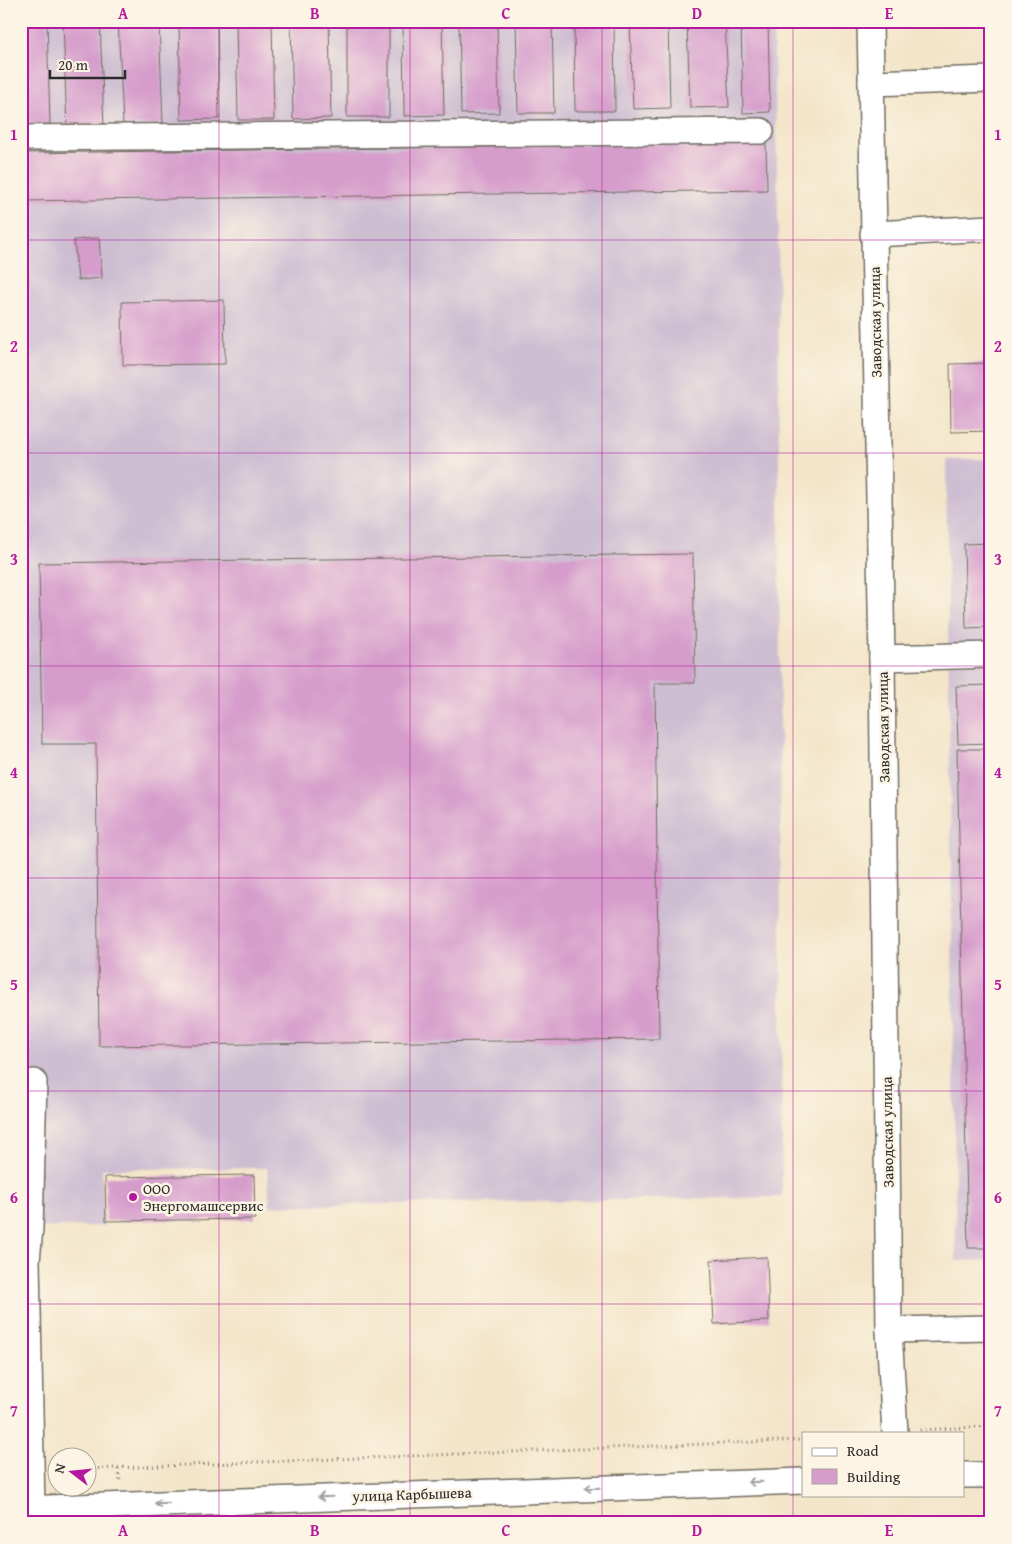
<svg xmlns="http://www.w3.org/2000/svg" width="1012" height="1544" font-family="'Gentium Book Plus',serif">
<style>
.industrial{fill:#cebed2}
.building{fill:#d69dcc}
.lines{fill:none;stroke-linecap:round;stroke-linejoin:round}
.minor-casing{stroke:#716c62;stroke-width:28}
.path{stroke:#716c62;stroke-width:3;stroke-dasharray:1 4;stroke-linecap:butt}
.minor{stroke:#fff;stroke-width:25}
.oneway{stroke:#a0a0a0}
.grid{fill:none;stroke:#b5179e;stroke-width:1;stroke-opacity:0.55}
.poi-dot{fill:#b5179e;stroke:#fcf5e5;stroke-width:2}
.labels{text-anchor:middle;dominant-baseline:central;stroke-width:5;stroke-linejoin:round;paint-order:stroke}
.street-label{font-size:15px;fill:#2b2b2b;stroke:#fcf5e5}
.poi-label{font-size:15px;fill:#2b2b2b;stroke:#fcf5e5;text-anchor:start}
.neatline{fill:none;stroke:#b5179e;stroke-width:2}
.grid-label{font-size:16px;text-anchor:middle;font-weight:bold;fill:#b5179e}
</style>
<rect width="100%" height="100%" fill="#fcf5e5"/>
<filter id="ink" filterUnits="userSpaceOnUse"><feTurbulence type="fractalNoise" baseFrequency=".02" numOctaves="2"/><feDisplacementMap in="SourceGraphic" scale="10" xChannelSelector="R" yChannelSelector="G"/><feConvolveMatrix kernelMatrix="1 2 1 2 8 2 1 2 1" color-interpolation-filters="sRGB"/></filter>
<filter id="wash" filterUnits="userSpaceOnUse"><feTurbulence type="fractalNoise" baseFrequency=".0096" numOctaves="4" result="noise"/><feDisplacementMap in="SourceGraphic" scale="20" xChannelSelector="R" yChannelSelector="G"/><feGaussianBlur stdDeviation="1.12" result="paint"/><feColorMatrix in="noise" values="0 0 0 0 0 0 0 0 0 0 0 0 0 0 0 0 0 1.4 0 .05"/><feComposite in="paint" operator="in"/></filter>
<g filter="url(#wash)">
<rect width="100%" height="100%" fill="#f3e5c9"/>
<!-- industrial -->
<g class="industrial">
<path d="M21,21H773L778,206L782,1197L270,1206L267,1168L102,1169L104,1226L21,1228Z"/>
<path d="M991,459V1260L956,1261L946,460Z"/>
</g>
<g id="blocks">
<!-- building -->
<g class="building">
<path d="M21,21H47L50,124L21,125Z"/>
<path d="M63,21H100L104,128L67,129Z"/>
<path d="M118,21H159L163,123L123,125Z"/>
<path d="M179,21H217L219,119L181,120Z"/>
<path d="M236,21H272L274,120H238Z"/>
<path d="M291,21H329L331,118L293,119Z"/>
<rect x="347" y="21" width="42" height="96"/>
<path d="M403,21H442L444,115L404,116Z"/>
<path d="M459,21H497L499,113L461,114Z"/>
<path d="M516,21H552L554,113H518Z"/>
<path d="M574,21H614L615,111H575Z"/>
<path d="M630,21H668L670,108L633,109Z"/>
<path d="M687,21H725L729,107L690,108Z"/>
<path d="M741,21H768L770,112L743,113Z"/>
<path d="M766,143L767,190L21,201V153Z"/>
<path d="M99,238L102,278L78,280L74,240Z"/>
<path d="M21,243H27L28,286H21Z"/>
<path d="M224,300L225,364L123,365L122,302Z"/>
<path d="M991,363V431L951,432L950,364Z"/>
<path d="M991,543V627L966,628L964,544Z"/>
<path d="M693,554L695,683H655L659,1039L99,1046L96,744H42L39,563Z"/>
<path d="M991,685V743L958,744L956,686Z"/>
<path d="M957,749H991V1248H968Z"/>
<path d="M254,1175L255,1219L106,1221L105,1177Z"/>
<path d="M767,1257L769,1321L714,1324L711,1260Z"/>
</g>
</g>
</g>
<g filter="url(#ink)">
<use href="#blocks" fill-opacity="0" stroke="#716c62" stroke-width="1"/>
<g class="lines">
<!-- minor casing -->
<g class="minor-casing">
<g id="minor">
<path d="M870,21L882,658L889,1330L895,1433"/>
<path d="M871,83L991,79"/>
<path d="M21,138L761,131"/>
<path d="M873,234L991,228"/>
<path d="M882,658L991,655"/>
<path d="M889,1330L991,1328"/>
<path d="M963,1475H991"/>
<path d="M21,1509L803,1481"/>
<path d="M32,1509L27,1261L30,1228L34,1082"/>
</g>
</g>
<!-- path -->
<g class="path">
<path d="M920,1430L991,1426"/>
<path d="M88,1469L803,1440"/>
<path d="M118,1469L120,1480"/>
</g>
<!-- minor -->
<use href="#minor" class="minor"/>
</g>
<!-- one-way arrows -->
<defs><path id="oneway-shaft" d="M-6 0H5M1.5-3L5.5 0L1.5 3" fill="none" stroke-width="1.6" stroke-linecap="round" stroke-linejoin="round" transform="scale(1.25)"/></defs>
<g class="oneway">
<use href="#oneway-shaft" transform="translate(755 1482) rotate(178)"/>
<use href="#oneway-shaft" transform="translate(592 1488) rotate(178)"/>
<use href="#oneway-shaft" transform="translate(325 1497) rotate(178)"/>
<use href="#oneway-shaft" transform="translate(162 1503) rotate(178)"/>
</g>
</g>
<!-- grid -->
<path class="grid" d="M219,21V1523M410,21V1523M602,21V1523M793,21V1523M21,240H991M21,453H991M21,666H991M21,878H991M21,1091H991M21,1304H991"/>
<!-- markers -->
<circle class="poi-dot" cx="133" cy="1197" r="5"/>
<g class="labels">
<!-- street labels -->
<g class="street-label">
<text transform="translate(875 322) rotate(-91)">Заводская улица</text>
<text transform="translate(883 727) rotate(-91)">Заводская улица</text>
<text transform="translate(887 1132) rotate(-91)">Заводская улица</text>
<text transform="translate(412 1494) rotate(-2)">улица Карбышева</text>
</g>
<!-- poi labels -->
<g class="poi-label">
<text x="143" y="1188">ООО<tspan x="143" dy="17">Энергомашсервис</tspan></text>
</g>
</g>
<!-- margin -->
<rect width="1012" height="1544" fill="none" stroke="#fcf5e5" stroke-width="55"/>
<!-- legend -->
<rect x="802" y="1432" width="162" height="65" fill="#fcf5e5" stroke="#a8a49b"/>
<rect x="812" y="1448" width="25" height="8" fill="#ffffff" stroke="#a8a49b"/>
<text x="847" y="1456" font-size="15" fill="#2b2b2b">Road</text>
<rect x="812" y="1469" width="25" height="15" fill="#d69dcc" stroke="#a8a49b"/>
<text x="847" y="1482" font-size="15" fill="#2b2b2b">Building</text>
<!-- north arrow -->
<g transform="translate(72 1472) rotate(286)"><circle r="24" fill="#fcf5e5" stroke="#a8a49b"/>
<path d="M0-4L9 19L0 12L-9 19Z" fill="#b5179e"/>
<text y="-8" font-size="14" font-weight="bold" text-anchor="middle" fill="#2b2b2b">N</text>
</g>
<!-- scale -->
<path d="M50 70v8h75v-8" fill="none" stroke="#2b2b2b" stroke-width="2.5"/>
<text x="58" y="70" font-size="15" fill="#2b2b2b" stroke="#fcf5e5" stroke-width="4" paint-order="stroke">20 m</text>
<rect x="28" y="28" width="956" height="1488" class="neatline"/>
<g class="grid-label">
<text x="123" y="19">A</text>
<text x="315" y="19">B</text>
<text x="506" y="19">C</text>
<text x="697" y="19">D</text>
<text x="889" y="19">E</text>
<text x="14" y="140">1</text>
<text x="998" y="140">1</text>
<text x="14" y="352">2</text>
<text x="998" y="352">2</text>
<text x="14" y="565">3</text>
<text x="998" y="565">3</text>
<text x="14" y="778">4</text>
<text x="998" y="778">4</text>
<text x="14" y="990">5</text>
<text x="998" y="990">5</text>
<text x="14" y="1203">6</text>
<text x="998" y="1203">6</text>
<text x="14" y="1416">7</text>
<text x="998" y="1416">7</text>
<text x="123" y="1536">A</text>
<text x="315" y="1536">B</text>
<text x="506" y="1536">C</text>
<text x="697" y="1536">D</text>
<text x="889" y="1536">E</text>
</g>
</svg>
